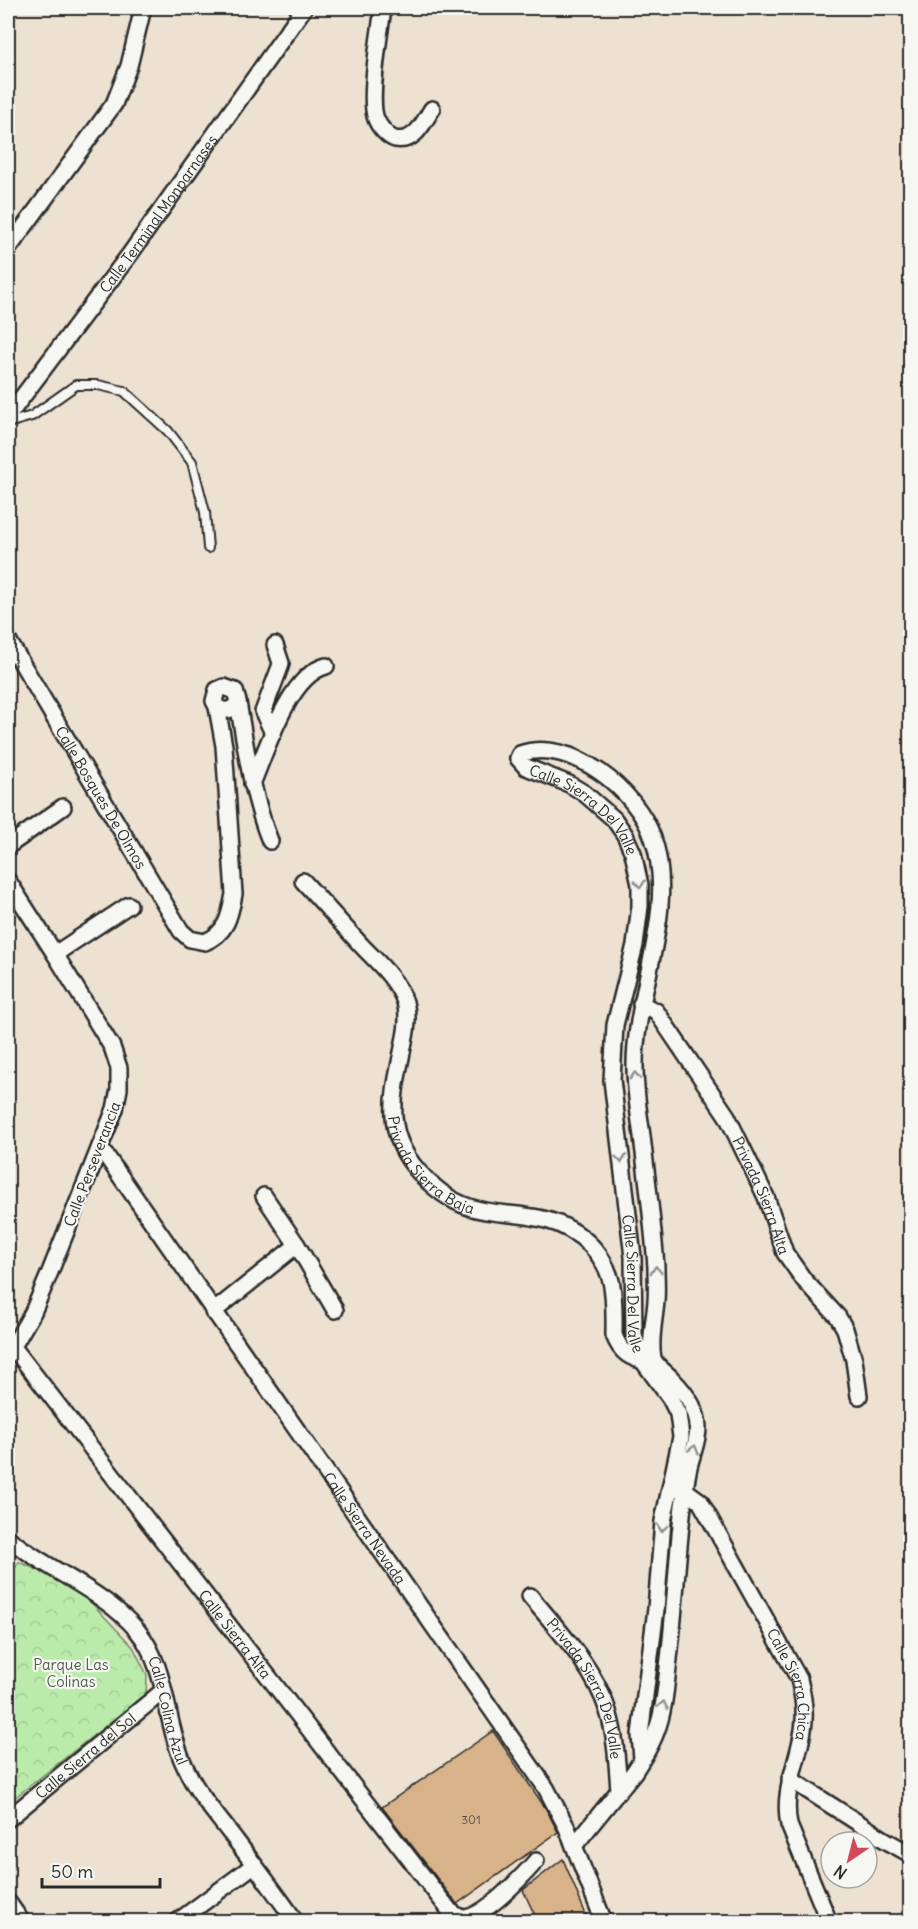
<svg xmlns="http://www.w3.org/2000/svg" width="918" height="1929" font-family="Delius,sans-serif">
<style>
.park{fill:url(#park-crowns);stroke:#738b6a;stroke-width:1.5}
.building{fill:#d8b289;stroke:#2b2b2b;stroke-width:1.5}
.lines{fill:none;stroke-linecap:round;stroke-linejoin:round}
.lane-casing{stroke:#2b2b2b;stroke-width:12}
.street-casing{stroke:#2b2b2b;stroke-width:20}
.lane{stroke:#f6f6f2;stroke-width:8}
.street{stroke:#f6f6f2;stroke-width:15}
.oneway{stroke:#90908e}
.labels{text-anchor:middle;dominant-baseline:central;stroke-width:4.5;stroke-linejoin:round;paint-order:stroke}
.number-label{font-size:12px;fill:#564d42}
.street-label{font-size:15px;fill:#2b2b2b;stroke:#f6f6f2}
.park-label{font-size:15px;fill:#4f5b4b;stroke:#f6f6f2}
</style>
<defs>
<pattern id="park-crowns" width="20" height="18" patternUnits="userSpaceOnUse" patternTransform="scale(1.5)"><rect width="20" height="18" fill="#bbebaa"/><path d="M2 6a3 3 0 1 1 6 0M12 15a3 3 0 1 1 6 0" fill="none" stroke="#a1ca92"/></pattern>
</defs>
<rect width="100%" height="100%" fill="#ede2d2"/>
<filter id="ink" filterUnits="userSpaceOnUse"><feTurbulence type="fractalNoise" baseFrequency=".0167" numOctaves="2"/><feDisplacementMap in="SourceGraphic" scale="12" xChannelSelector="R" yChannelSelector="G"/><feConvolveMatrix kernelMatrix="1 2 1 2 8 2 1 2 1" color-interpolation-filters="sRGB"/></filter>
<g filter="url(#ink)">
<!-- park -->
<path class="park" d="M19,1562L45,1573L85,1596L133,1647L147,1675L146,1694L8,1803V1578Z"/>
<!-- building -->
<g class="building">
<path d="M493,1731L546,1809L558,1832L457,1904L382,1807Z"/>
<path d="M563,1859L589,1922H538L523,1890Z"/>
</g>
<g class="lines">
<!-- lane casing -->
<g class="lane-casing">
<path id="lane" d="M8,423L32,416L76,385H98L124,391L168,431L192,462L205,512L208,548"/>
</g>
<!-- street casing -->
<g class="street-casing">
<g id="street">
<path d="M383,8C380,32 368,99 376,119C379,127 388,137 395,139C415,143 423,123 432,109"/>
<path d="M8,249L114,104L129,66L143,8"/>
<path id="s1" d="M8,416L130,254L304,8"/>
<path id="s2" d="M8,640L181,931L190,939L205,942C227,933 230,915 234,894L224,746L217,707L214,701L217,690L224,687L235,691L238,702C234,710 225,713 217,707"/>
<path d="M238,702C246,749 252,796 270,841"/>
<path d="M273,733L263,712L280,667L281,663L275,645"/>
<path d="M252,784C266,751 289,675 326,666"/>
<path d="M8,846L63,807"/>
<path d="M8,881L55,954L112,1047L119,1068V1089L115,1109L48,1277L33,1312L8,1355"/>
<path id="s3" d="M303,881C322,902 342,924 361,945C377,962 397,979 405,1002C409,1016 407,1029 404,1042C395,1091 381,1129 418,1171C431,1186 450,1201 469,1207C490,1214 510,1213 532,1217C568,1222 601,1244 611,1281C615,1298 614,1318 614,1335C620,1352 631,1360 648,1361"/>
<path d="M55,954L129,905"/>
<path id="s4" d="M641,1004L656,1011L727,1116L766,1197L785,1253L804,1280L838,1317L845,1329L854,1360L859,1396"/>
<path id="s5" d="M100,1147L546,1788L567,1828L604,1922"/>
<path d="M264,1196L297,1245L335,1310"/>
<path d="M213,1312L297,1245"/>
<path id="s6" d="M13,1347L450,1911L461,1918C482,1920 522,1877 536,1861"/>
<path id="s7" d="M679,1489L685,1490L700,1501L799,1679C803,1696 806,1712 803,1730C798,1764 782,1790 789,1825L829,1922"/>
<path id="s8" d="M8,1538C49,1571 101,1589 137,1630C168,1667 164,1719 183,1762C194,1789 213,1811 231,1834C253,1863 275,1892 296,1922"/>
<path id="s9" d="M530,1596C559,1631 594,1667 608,1711C616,1737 617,1764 619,1790"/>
<path d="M790,1779L885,1840L910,1854"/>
<path id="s10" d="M8,1819L163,1691"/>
<path id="s11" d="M574,1846L634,1772C642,1760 651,1746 656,1732C665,1709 666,1683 669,1659C675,1608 677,1557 683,1506C685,1493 686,1479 689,1467C692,1454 698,1441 698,1428C698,1409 685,1392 672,1379C666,1372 656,1367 653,1358C649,1341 655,1318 656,1301C657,1290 656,1278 656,1267C653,1223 647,1179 642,1136C639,1114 635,1091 635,1068C634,992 678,912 653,838C637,791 571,736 520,754L518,758L526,767L569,784L584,793L614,819L625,835L633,853L640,885V906L635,945L615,1025L612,1080L633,1257L634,1336L643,1361L670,1398L678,1414L681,1437L663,1521L656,1609L640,1735L642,1759"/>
<path d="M8,1902L22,1922"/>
<path d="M177,1922L254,1865"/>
</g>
</g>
<!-- lane -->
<use href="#lane" class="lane"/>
<!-- street -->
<use href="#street" class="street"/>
</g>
<!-- one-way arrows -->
<defs><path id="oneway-chevron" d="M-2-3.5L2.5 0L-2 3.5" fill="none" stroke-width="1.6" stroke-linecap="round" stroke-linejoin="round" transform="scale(1.5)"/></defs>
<g class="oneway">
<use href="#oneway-chevron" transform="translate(640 884) rotate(86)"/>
<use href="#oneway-chevron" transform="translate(635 1076) rotate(-92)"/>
<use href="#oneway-chevron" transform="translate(621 1159) rotate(83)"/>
<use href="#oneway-chevron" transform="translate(656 1270) rotate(-93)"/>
<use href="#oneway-chevron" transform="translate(694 1449) rotate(-74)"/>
<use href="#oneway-chevron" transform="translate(662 1528) rotate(98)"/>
<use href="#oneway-chevron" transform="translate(663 1705) rotate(-79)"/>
</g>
</g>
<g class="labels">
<!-- number labels -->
<g class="number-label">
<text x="471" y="1819">301</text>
</g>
<!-- street labels -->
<g class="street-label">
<text stroke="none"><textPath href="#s1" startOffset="252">Calle Terminal Monparnases</textPath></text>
<text stroke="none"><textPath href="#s2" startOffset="183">Calle Bosques De Olmos</textPath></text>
<text stroke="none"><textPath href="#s11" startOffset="1320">Calle Sierra Del Valle</textPath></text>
<text stroke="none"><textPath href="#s3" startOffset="339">Privada Sierra Baja</textPath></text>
<text transform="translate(92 1164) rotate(-69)">Calle Perseverancia</text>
<text stroke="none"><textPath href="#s4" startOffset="230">Privada Sierra Alta</textPath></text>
<text stroke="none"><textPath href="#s11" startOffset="1824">Calle Sierra Del Valle</textPath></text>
<text stroke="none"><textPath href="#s5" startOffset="464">Calle Sierra Nevada</textPath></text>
<text stroke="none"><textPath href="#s6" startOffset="363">Calle Sierra Alta</textPath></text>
<text stroke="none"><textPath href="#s7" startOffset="231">Calle Sierra Chica</textPath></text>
<text stroke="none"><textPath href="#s9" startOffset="110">Privada Sierra Del Valle</textPath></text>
<text stroke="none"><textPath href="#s8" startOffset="246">Calle Colina Azul</textPath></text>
<text stroke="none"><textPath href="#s10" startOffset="100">Calle Sierra del Sol</textPath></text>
</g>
<!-- park labels -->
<g class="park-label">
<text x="71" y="1664">Parque Las<tspan x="71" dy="17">Colinas</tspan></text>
</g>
</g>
<!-- margin -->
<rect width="918" height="1929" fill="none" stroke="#f6f6f2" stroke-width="30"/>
<rect x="15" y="15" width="888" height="1899" fill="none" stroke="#2b2b2b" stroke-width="2" filter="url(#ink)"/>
<!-- north arrow -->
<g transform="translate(849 1860) rotate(215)"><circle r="28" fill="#f6f6f2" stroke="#a5a5a2" stroke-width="1.5"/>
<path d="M0-4.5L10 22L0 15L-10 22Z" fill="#d1495b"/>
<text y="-9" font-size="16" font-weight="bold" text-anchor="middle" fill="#2b2b2b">N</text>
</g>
<!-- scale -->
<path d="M42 1878v9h118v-9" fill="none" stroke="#2b2b2b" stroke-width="3"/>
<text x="51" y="1878" font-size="18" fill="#2b2b2b" stroke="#f6f6f2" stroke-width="4.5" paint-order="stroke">50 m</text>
</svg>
